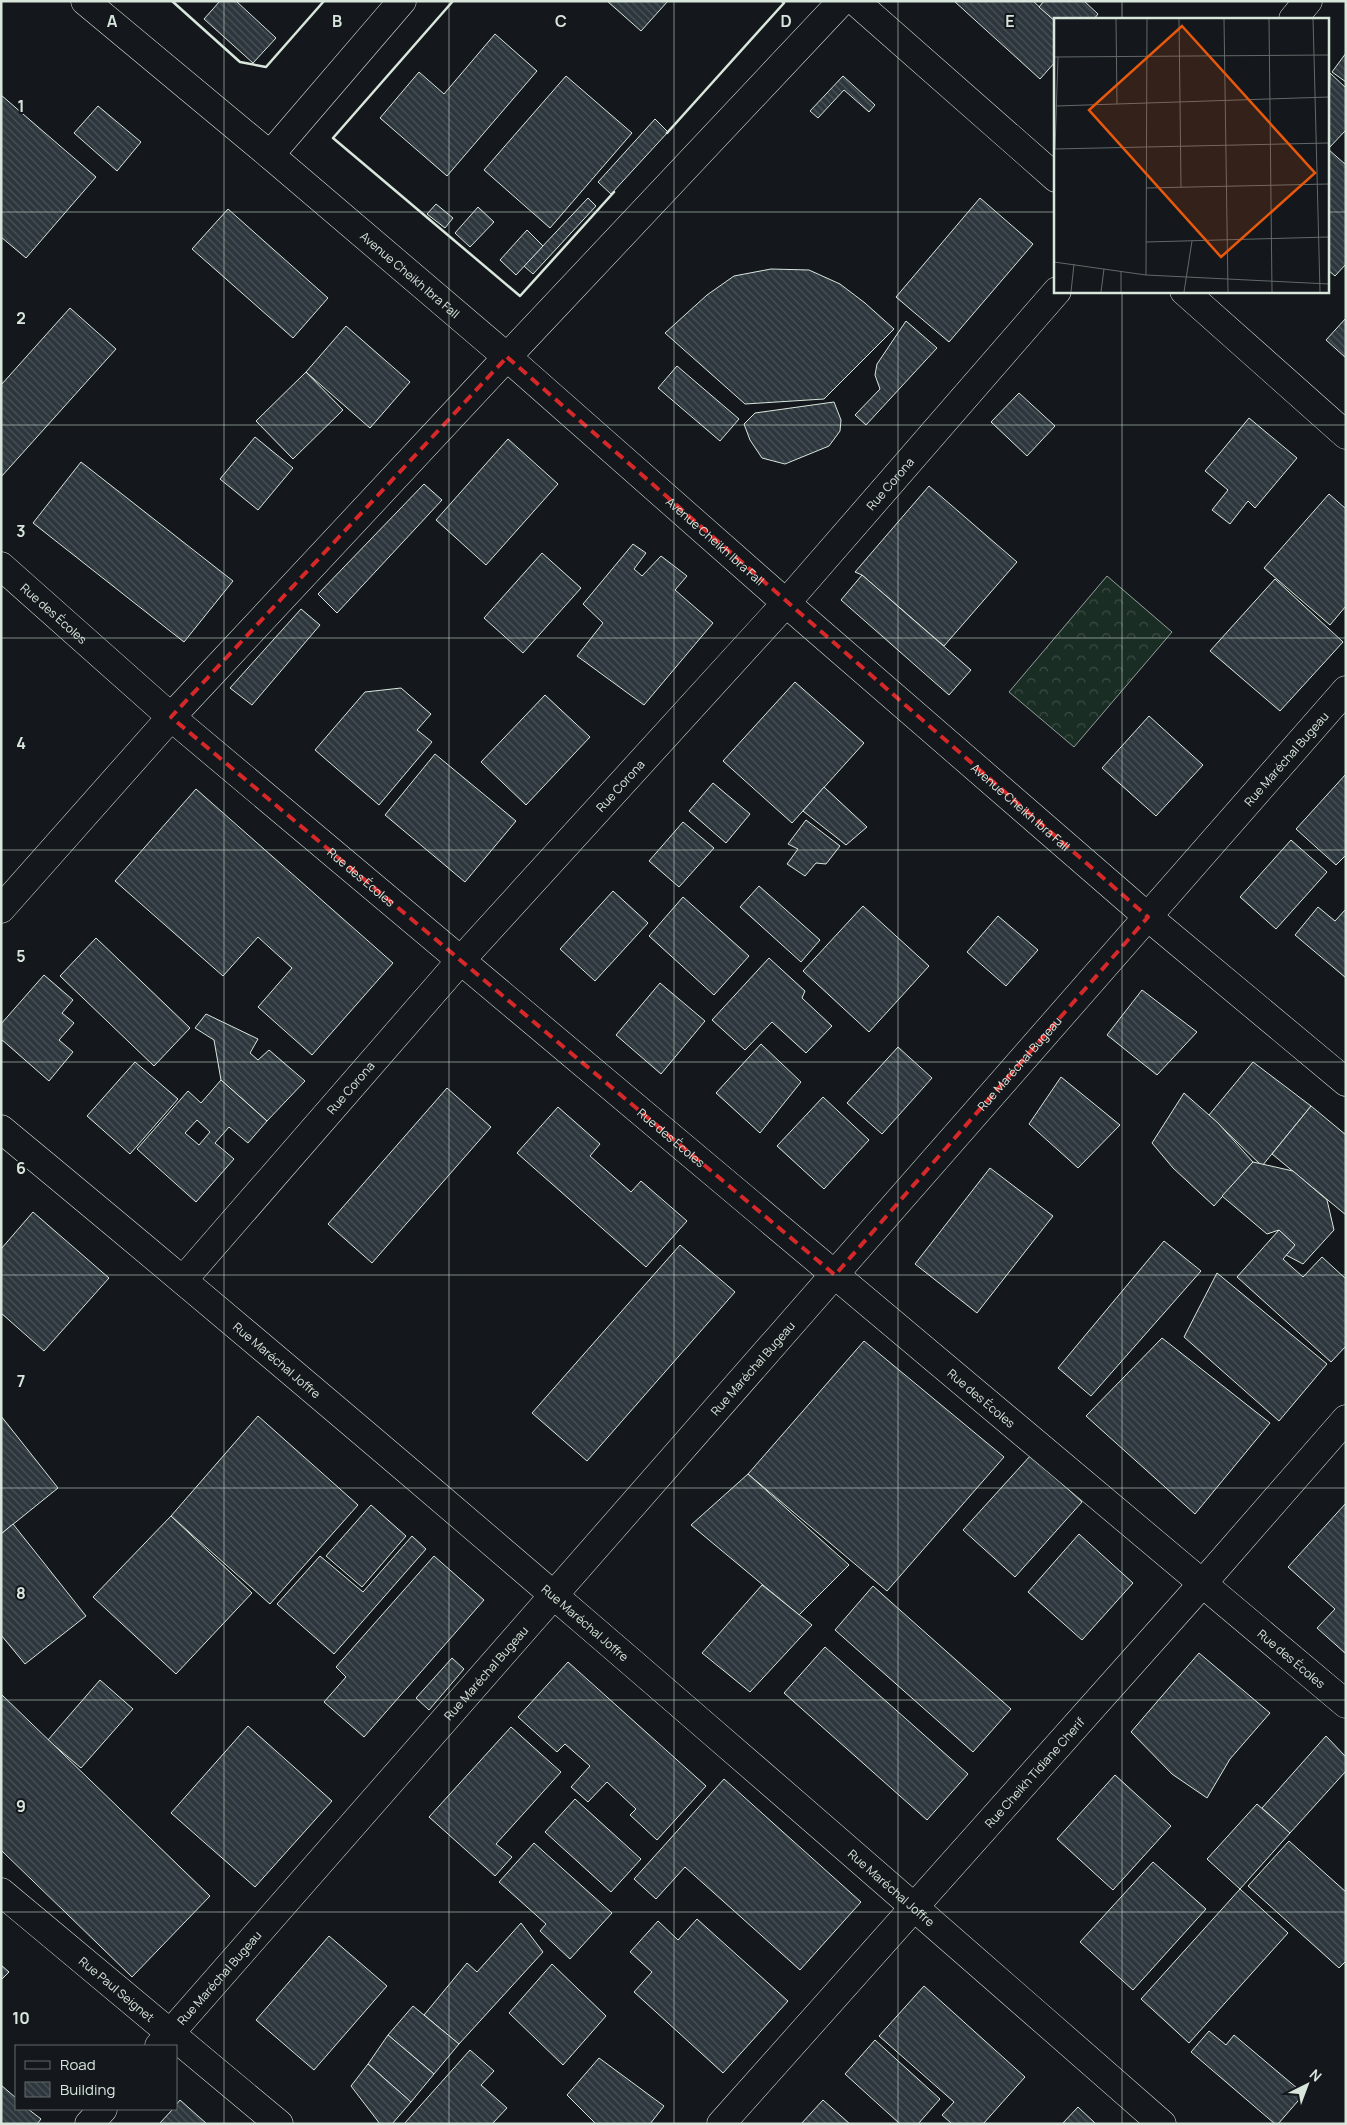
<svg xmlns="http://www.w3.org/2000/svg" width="1347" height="2125" font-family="Manrope,sans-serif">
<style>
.forest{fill:url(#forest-crowns);stroke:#939e99}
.building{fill:url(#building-back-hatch);stroke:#d8e6dc;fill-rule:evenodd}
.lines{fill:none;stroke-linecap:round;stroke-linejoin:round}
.minor-casing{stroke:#d8e6dc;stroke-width:29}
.trunk-casing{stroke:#d8e6dc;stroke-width:29}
.minor{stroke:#14181c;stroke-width:28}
.trunk{stroke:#14181c;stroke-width:28}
.wall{stroke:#d8e6dc;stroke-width:2.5}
.marked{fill:none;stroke:#d62828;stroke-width:4;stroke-dasharray:10 6;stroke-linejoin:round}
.grid{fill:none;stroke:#d8e6dc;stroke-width:1;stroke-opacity:0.55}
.labels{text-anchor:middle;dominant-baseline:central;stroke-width:4;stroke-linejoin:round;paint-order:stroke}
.street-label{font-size:12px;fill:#d8e6dc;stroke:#14181c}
.inset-road{fill:none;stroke:#626a69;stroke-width:1}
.view{fill:#e8590c;fill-opacity:0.15;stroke:#e8590c;stroke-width:2.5}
.inset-edge{fill:none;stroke:#d8e6dc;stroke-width:2.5}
.grid-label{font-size:16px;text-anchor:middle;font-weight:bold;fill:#d8e6dc;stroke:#14181c;stroke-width:4;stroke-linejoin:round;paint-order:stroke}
</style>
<defs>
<pattern id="forest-crowns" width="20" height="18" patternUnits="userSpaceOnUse" patternTransform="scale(1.25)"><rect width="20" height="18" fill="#1a2d24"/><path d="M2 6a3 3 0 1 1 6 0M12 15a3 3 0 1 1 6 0" fill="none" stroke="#3b4b43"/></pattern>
<pattern id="building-back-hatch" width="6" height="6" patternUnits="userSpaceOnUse" patternTransform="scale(1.25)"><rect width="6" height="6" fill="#2c363c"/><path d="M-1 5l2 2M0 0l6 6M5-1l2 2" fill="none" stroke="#4a5358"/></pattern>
</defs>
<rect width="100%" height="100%" fill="#14181c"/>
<!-- forest -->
<path class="forest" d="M1107,576L1172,632L1074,747L1009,692Z"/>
<!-- building -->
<g class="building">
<path d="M220,1H236L276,38L253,63L204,19Z"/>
<path d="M607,1H668L641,31Z"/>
<path d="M954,1H1033L1056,22V61L1040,79Z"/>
<path d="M1044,1H1084L1098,14L1094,19H1056V22L1039,7Z"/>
<path d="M495,34L537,71L447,176L380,118L419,72L444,94Z"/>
<path d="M1346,53V82L1332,72Z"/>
<path d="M1330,73L1346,88V130L1328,149Z"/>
<path d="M566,76L632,133L550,228L484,170Z"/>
<path d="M843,76L875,105L869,112L844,90L818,118L810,111Z"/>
<path d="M1,95L96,177L26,258L1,237Z"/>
<path d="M98,106L141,142L117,171L74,133Z"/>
<path d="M655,119L668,132L611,194L598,182Z"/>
<path d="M1328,149L1346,165V264L1335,276L1328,270Z"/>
<path d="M588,198L596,206L533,274L524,266Z"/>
<path d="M980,198L1033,244L949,342L896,297Z"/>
<path d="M436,204L453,218L445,228L427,214Z"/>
<path d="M478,207L494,222L470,247L455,233Z"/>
<path d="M228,209L328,298L293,338L192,249Z"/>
<path d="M527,230L543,246L516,275L500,260Z"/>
<path d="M771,269L809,270L840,284L865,303L894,329L824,399L745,404L665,333L707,295L734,276Z"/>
<path d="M70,308L116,349L1,477V385Z"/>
<path d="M1346,318V358L1326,340Z"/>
<path d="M906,321L937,348L866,425L855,415L880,389L875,375L877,364Z"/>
<path d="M346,326L410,382L370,428L306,372Z"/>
<path d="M677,366L739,419L720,441L658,388Z"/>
<path d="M306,372L343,410L293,459L256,421Z"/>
<path d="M1019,393L1055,426L1027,456L991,422Z"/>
<path d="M834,402L841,420L840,431L829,446L785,464L762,458L750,440L744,424L755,413Z"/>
<path d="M1249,418L1297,458L1255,508L1248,501L1230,524L1212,510L1228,490L1205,471Z"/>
<path d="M255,437L293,468L258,510L220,479Z"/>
<path d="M508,439L558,484L486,565L436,520Z"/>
<path d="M81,462L233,581L184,642L33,523Z"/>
<path d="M424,484L442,500L337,613L318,594Z"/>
<path d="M929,486L1017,562L944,646L862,575L855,572Z"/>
<path d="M1329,494L1346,509V606L1330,625L1264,568Z"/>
<path d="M633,544L646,553L634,569L642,576L661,556L687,576L675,590L713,623L644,705L577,656L603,623L583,604Z"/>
<path d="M542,553L581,588L523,653L484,618Z"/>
<path d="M862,575L971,670L949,695L841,600Z"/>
<path d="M1275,579L1343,642L1280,711L1210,651Z"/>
<path d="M301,609L320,625L252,705L230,688Z"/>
<path d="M795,682L864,743L792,823L723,761Z"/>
<path d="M401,688L431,714L417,730L432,742L379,805L315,750L365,692Z"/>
<path d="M545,695L590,737L526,805L481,762Z"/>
<path d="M1149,716L1203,765L1156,816L1102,768Z"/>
<path d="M435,754L516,821L465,882L385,815Z"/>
<path d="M1346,774V855L1336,865L1296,829Z"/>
<path d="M713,783L750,814L726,843L689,811Z"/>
<path d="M824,787L867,827L846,845L803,811Z"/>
<path d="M196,789L393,963L312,1055L258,1007L292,968L258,937L223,976L115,881Z"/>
<path d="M806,820L840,846L826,864L816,863L805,876L787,864L798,849L788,844Z"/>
<path d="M683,822L714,848L679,887L649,861Z"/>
<path d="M1291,840L1327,872L1276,929L1240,897Z"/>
<path d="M759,886L820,940L801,962L740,907Z"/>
<path d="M613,891L648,923L595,981L560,949Z"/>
<path d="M683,897L749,956L714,995L649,936Z"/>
<path d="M863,906L929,966L869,1032L803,971Z"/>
<path d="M1318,907L1335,921L1346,909V978L1295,935Z"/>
<path d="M998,916L1038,950L1006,986L967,952Z"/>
<path d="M96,938L190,1028L154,1066L60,976Z"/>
<path d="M769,958L805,991L802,998L832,1026L806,1053L772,1022L745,1050L712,1020Z"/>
<path d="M44,975L73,1000L62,1013L74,1023L59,1040L73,1052L49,1081L1,1039V1024Z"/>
<path d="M660,983L705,1021L661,1074L616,1035Z"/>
<path d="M1142,990L1197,1032L1157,1075L1107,1035Z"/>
<path d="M206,1014L258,1039L250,1053L258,1060L269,1050L305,1081L267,1121L221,1080L214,1040L195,1028Z"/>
<path d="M761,1044L801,1082L760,1133L716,1093Z"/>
<path d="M898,1047L932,1078L882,1134L847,1103Z"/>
<path d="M135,1062L178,1099L130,1154L87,1116Z"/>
<path d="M1253,1062L1311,1106L1262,1166L1209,1115Z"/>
<path d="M1061,1077L1120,1125L1078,1168L1029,1124Z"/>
<path d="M221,1080L267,1121L248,1143L229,1127L215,1143L234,1159L196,1202L137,1149L188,1091L201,1103ZM197,1120L210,1132L199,1145L185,1133Z"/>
<path d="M447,1088L491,1127L372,1263L328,1224Z"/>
<path d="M1184,1093L1218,1123L1253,1162L1214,1206L1173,1168L1152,1143Z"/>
<path d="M823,1097L869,1140L824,1189L777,1146Z"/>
<path d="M1311,1106L1346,1135V1215L1272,1154Z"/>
<path d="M558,1107L600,1144L590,1156L631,1192L641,1181L687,1221L646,1267L517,1153Z"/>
<path d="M1253,1162L1293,1171L1327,1200L1334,1230L1303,1264L1286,1255L1295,1245L1279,1230L1267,1234L1222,1196Z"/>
<path d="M990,1168L1053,1216L977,1313L915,1264Z"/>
<path d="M33,1212L109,1278L44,1351L1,1313V1249Z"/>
<path d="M1279,1230L1295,1245L1283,1259L1303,1277L1322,1257L1346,1279V1346L1331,1362L1237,1277Z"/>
<path d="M1164,1241L1201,1271L1091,1396L1058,1368Z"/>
<path d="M680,1245L735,1292L587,1461L532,1413Z"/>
<path d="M1217,1273L1327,1364L1279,1421L1184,1337Z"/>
<path d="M1162,1338L1270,1423L1195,1514L1086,1416Z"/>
<path d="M864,1341L1004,1457L887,1591L748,1474Z"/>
<path d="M1,1416L58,1488L1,1534Z"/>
<path d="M258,1416L358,1505L270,1604L171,1516Z"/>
<path d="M1031,1455L1082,1502L1015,1577L963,1530Z"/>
<path d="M748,1474L849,1565L799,1615L691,1525Z"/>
<path d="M1346,1503V1654L1317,1628L1335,1609L1288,1567Z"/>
<path d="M371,1505L406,1536L362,1587L326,1556Z"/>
<path d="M171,1516L252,1593L176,1674L93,1597Z"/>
<path d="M13,1524L86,1616L25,1664L1,1635V1534Z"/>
<path d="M1079,1534L1133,1583L1082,1640L1028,1592Z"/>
<path d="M412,1536L426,1549L334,1654L277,1604L320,1556L363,1592Z"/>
<path d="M434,1556L484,1600L364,1737L324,1702L346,1677L336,1667Z"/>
<path d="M762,1585L812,1625L750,1692L702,1653Z"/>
<path d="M873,1586L1011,1709L973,1752L835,1630Z"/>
<path d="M825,1647L968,1774L927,1820L784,1693Z"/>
<path d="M1199,1653L1270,1713L1230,1759L1207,1798L1172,1774L1131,1732Z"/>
<path d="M452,1658L464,1669L429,1710L416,1698Z"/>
<path d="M568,1662L706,1786L657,1840L630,1815L636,1809L607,1782L588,1802L571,1787L590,1766L565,1744L557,1752L518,1717Z"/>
<path d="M100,1680L133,1709L81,1768L48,1740Z"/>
<path d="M1,1694L210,1896L132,1977L1,1850Z"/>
<path d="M248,1726L332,1801L255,1887L171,1813Z"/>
<path d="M511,1727L561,1772L496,1844L512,1857L495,1876L429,1817Z"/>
<path d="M1326,1736L1346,1757V1771L1290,1833L1262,1808Z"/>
<path d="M1115,1775L1171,1826L1113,1890L1057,1839Z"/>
<path d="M724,1779L861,1902L800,1970L685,1867L656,1899L634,1879Z"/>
<path d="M575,1799L641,1859L611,1892L545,1832Z"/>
<path d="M1257,1804L1290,1833L1240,1889L1207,1859Z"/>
<path d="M1289,1841L1346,1892V1961L1339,1968L1248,1886Z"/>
<path d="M534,1843L612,1913L570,1959L540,1931L546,1924L499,1882Z"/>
<path d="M1153,1862L1206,1909L1133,1990L1080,1942Z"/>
<path d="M1240,1889L1288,1933L1189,2043L1141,1999Z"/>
<path d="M697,1919L788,2001L723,2073L634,1992L652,1972L630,1952L658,1921L678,1940Z"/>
<path d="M521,1923L543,1952L459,2044L424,2015L467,1963L477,1972Z"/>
<path d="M329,1936L387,1986L314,2070L256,2020Z"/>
<path d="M552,1964L606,2016L563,2065L509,2013Z"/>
<path d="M1,1965L9,1972L1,1980Z"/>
<path d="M924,1986L1025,2077L983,2124H952L942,2115L954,2102L879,2036Z"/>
<path d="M413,2006L459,2044L434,2074L388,2035Z"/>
<path d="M1209,2031L1226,2045L1234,2035L1304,2094L1278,2124H1275L1191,2052Z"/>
<path d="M388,2035L434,2074L411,2102L368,2064Z"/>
<path d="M875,2040L940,2099L918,2124H900L845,2074Z"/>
<path d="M470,2050L494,2071L481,2085L507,2108L492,2124H404Z"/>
<path d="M599,2058L664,2106L650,2124H596L567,2095Z"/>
<path d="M368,2064L411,2102L392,2124H380L351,2086Z"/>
<path d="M1,2085L16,2098V2109H28L41,2119L37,2124H1Z"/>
<path d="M180,2100L207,2124H159L173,2109H176V2105Z"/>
<path d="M823,2100L850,2124H801Z"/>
<path d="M1078,2107L1096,2124H1062Z"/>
</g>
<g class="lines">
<!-- minor casing -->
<g class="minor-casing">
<g id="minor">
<path id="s1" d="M85,1L270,155L507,357L786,603L1148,917L1346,1082"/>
<path d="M1293,19L1308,1"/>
<path d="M270,155L402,1"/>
<path id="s2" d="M1,566L171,717L1346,1704"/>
<path d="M1,909L171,717L507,357L842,1"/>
<path id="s3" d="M1,1129C394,1454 779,1788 1162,2124"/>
<path id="s4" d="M183,1280L461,960L786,603L1057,291"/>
<path id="s5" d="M1,1892L279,2124"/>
<path id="s6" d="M159,2046L1346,690"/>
<path d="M89,2124L103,2109"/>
<path id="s7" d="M721,2124L1202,1584L1346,1419"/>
</g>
</g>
<!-- trunk casing -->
<g class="trunk-casing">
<g id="trunk">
<path d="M855,1L1056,178"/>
<path d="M1184,291L1346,435"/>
</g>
</g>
<!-- minor -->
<use href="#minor" class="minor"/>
<!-- trunk -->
<use href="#trunk" class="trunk"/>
<!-- wall -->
<g class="wall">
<path d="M172,1L240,62L266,67L324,1"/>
<path d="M453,1L333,138L520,296L614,192"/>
<path d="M667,133L784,3L782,1"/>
</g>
</g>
<!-- marked area -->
<path class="marked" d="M507,357L1148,917L835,1275L171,717Z"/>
<!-- grid -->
<path class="grid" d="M224,1V2124M449,1V2124M674,1V2124M898,1V2124M1122,1V19M1,212H1056M1328,212H1346M1122,291V2124M1,425H1346M1,638H1346M1,850H1346M1,1062H1346M1,1275H1346M1,1488H1346M1,1700H1346M1,1912H1346"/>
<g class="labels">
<!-- street labels -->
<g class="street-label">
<text stroke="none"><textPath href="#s1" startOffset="425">Avenue Cheikh Ibra Fall</textPath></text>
<text stroke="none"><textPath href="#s4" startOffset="1065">Rue Corona</textPath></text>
<text stroke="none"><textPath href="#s1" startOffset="830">Avenue Cheikh Ibra Fall</textPath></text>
<text stroke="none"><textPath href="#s2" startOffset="71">Rue des Écoles</textPath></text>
<text stroke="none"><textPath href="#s6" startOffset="1711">Rue Maréchal Bugeau</textPath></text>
<text stroke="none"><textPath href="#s4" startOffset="660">Rue Corona</textPath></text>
<text stroke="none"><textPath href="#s1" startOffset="1235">Avenue Cheikh Ibra Fall</textPath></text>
<text stroke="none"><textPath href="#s2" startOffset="476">Rue des Écoles</textPath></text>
<text stroke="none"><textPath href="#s6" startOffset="1306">Rue Maréchal Bugeau</textPath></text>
<text stroke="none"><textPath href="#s4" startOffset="255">Rue Corona</textPath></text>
<text stroke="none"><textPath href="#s2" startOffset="881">Rue des Écoles</textPath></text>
<text stroke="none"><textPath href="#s3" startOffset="360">Rue Maréchal Joffre</textPath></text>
<text stroke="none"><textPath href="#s6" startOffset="901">Rue Maréchal Bugeau</textPath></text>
<text stroke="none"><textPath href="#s2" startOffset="1286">Rue des Écoles</textPath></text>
<text stroke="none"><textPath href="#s3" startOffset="765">Rue Maréchal Joffre</textPath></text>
<text stroke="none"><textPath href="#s2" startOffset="1691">Rue des Écoles</textPath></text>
<text stroke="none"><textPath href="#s6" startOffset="496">Rue Maréchal Bugeau</textPath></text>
<text stroke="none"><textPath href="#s7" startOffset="471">Rue Cheikh Tidiane Cherif</textPath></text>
<text stroke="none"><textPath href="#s3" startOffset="1170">Rue Maréchal Joffre</textPath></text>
<text stroke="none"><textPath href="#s6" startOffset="91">Rue Maréchal Bugeau</textPath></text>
<text stroke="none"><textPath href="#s5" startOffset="151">Rue Paul Seignet</textPath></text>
</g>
</g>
<!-- overview -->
<g transform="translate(1054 18)">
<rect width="275" height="275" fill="#14181c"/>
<path class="inset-road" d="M62,1L63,86M125,1L127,169M170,1L174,274M215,1L218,274M259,1L260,37M260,37L266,274M0,39L275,37M2,88L275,79M0,131L275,125M1,131L4,39M92,170L275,166M92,224L275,219M0,244L92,257L275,266M92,257L93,1M17,274L20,246M47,274L50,251M67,274V253M130,274L138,223"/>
<path class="view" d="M128,8L261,155L167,239L35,92Z"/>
<rect width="275" height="275" class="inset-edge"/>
</g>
<g class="grid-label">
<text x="112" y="27">A</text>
<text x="337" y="27">B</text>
<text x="561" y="27">C</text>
<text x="786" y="27">D</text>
<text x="1010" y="27">E</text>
<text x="21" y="112">1</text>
<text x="21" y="324">2</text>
<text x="21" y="537">3</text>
<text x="21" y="749">4</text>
<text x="21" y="962">5</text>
<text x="21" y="1174">6</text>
<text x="21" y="1387">7</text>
<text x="21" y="1599">8</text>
<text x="21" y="1812">9</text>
<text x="21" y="2024">10</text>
</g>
<!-- border -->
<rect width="1347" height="2125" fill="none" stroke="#d8e6dc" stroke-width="5"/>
<!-- legend -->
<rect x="15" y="2045" width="162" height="65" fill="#14181c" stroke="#626a69"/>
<rect x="25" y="2061" width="25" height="8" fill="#14181c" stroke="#626a69"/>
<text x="60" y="2070" font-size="15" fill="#d8e6dc">Road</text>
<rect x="25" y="2082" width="25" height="15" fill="url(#building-back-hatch)" stroke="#626a69"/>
<text x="60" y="2095" font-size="15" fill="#d8e6dc">Building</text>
<!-- north arrow -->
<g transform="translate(1307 2085) rotate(42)" stroke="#14181c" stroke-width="4" paint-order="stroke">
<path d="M0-4L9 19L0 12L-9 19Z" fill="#d8e6dc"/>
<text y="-8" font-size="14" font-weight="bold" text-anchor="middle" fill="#d8e6dc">N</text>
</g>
</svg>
